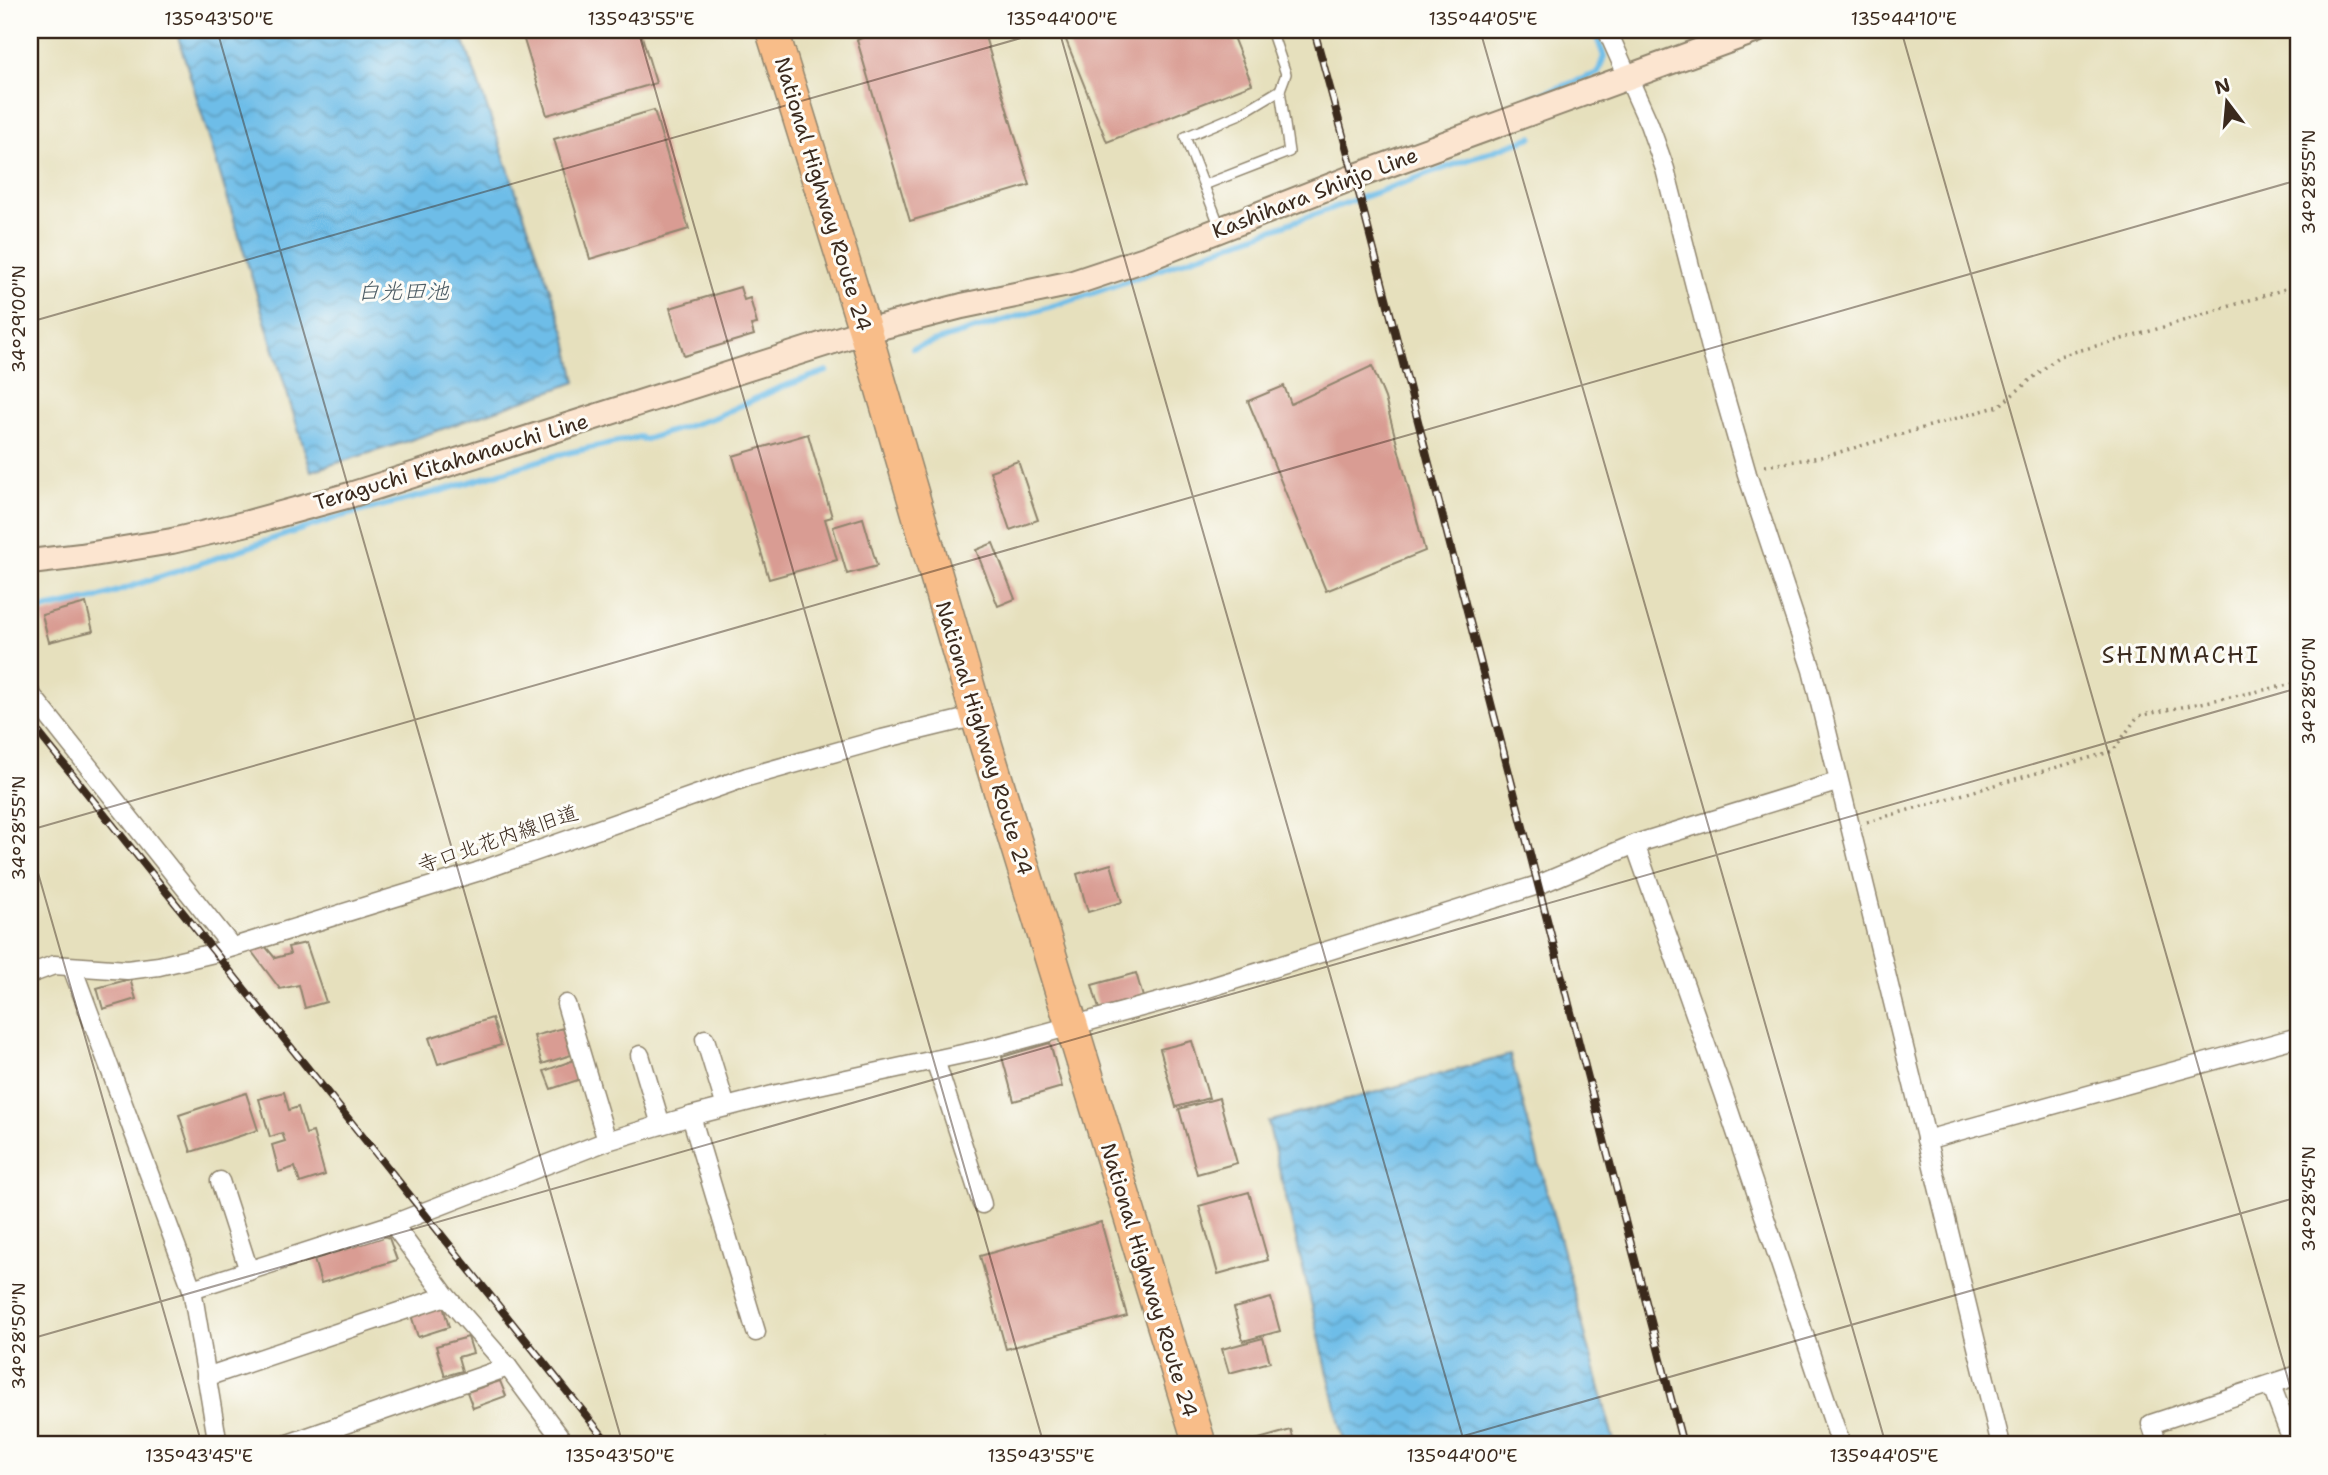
<svg xmlns="http://www.w3.org/2000/svg" width="2328" height="1475" font-family="'Shantell Sans','Klee One',sans-serif">
<style>
.water{fill:url(#water-waves);stroke:#547483;stroke-width:2}
.lines{fill:none;stroke-linecap:round;stroke-linejoin:round}
.stream{stroke:#6ebde8;stroke-width:6}
.building{fill:#d99c93}
.lane-casing{stroke:#90856e;stroke-width:12}
.street-casing{stroke:#90856e;stroke-width:21}
.secondary-casing{stroke:#90856e;stroke-width:28}
.highway-casing{stroke:#90856e;stroke-width:35}
.path{stroke:#90856e;stroke-width:3.5;stroke-dasharray:2 5;stroke-linecap:butt}
.lane{stroke:#fff;stroke-width:9}
.street{stroke:#fff;stroke-width:18}
.secondary{stroke:#fce5d0;stroke-width:24}
.highway{stroke:#f8bd89;stroke-width:32}
.rail-casing{stroke:#3b2a1e;stroke-width:8}
.rail{stroke:#fdfcf7;stroke-width:5;stroke-dasharray:16;stroke-linecap:butt}
.ticks{fill:none;stroke:#3b2a1e;stroke-width:2;stroke-opacity:0.45}
.labels{text-anchor:middle;dominant-baseline:central;stroke-width:6;stroke-linejoin:round;paint-order:stroke}
.street-label{font-size:21px;fill:#3b2a1e;stroke:#fdfcf7}
.water-label{font-size:23px;font-style:italic;fill:#4d5d65;stroke:#fdfcf7}
.neighbourhood-label{font-size:23px;letter-spacing:2px;fill:#3b2a1e;stroke:#fdfcf7}
.neatline{fill:none;stroke:#3b2a1e;stroke-width:2.5}
.ticks-label{font-size:18px;text-anchor:middle;fill:#3b2a1e}
</style>
<defs>
<pattern id="water-waves" width="16" height="10" patternUnits="userSpaceOnUse" patternTransform="scale(1.75)"><rect width="16" height="10" fill="#6ebde8"/><path d="M0 5q4-4 8 0t8 0" fill="none" stroke="#5c9abb"/></pattern>
</defs>
<rect width="100%" height="100%" fill="#fdfcf7"/>
<filter id="ink" filterUnits="userSpaceOnUse"><feTurbulence type="fractalNoise" baseFrequency=".0143" numOctaves="2"/><feDisplacementMap in="SourceGraphic" scale="14" xChannelSelector="R" yChannelSelector="G"/><feConvolveMatrix kernelMatrix="1 2 1 2 8 2 1 2 1" color-interpolation-filters="sRGB"/></filter>
<filter id="wash" filterUnits="userSpaceOnUse"><feTurbulence type="fractalNoise" baseFrequency=".00686" numOctaves="4" result="noise"/><feDisplacementMap in="SourceGraphic" scale="28" xChannelSelector="R" yChannelSelector="G"/><feGaussianBlur stdDeviation="1.57" result="paint"/><feColorMatrix in="noise" values="0 0 0 0 0 0 0 0 0 0 0 0 0 0 0 0 0 1.4 0 .05"/><feComposite in="paint" operator="in"/></filter>
<g filter="url(#wash)">
<rect width="100%" height="100%" fill="#e6e0bd"/>
<!-- water -->
<g class="water">
<path d="M176,30H460L566,335L576,382L402,443L311,471Z"/>
<path d="M1510,1055L1615,1445H1345L1268,1122Z"/>
</g>
<g class="lines">
<!-- stream -->
<g class="stream">
<path d="M1518,103L1598,73L1604,56L1594,30"/>
<path d="M913,348L1079,298L1532,137"/>
<path d="M30,612L94,599L341,516L444,490L558,455L640,437L643,440L713,418L779,388L827,371"/>
</g>
</g>
<g id="blocks">
<!-- building -->
<g class="building">
<path d="M521,30H640L656,83L547,115Z"/>
<path d="M878,30H983L1030,185L910,221L857,40Z"/>
<path d="M1062,30H1251L1233,37L1252,84L1107,142Z"/>
<path d="M654,110L689,229L590,259L554,139Z"/>
<path d="M740,287L744,300L750,298L757,324L751,325L754,335L684,356L670,308Z"/>
<path d="M1372,366L1385,398L1425,551L1326,591L1248,401L1284,386L1291,404Z"/>
<path d="M808,434L832,517L825,519L837,560L769,579L733,456Z"/>
<path d="M1018,461L1038,520L1010,530L990,471Z"/>
<path d="M863,518L877,566L847,574L833,527Z"/>
<path d="M993,543L1015,599L998,606L976,550Z"/>
<path d="M86,603L93,631L49,642L42,615Z"/>
<path d="M1111,864L1122,902L1088,912L1077,874Z"/>
<path d="M260,940L275,958L290,954L288,947L306,943L326,1002L305,1008L299,985L280,989L249,948Z"/>
<path d="M1136,973L1143,997L1099,1009L1092,985Z"/>
<path d="M130,979L136,999L103,1009L97,988Z"/>
<path d="M492,1018L501,1045L438,1064L429,1038Z"/>
<path d="M563,1028L571,1055L542,1064L534,1036Z"/>
<path d="M1192,1041L1209,1098L1176,1107L1160,1049Z"/>
<path d="M1050,1043L1062,1087L1014,1101L1002,1057Z"/>
<path d="M574,1060L581,1079L551,1089L544,1071Z"/>
<path d="M284,1092L289,1110L298,1107L306,1134L313,1132L325,1175L300,1183L295,1167L279,1172L272,1145L285,1141L282,1133L270,1137L259,1099Z"/>
<path d="M246,1093L258,1130L191,1152L179,1115Z"/>
<path d="M1219,1098L1237,1163L1197,1174L1179,1109Z"/>
<path d="M1249,1192L1268,1260L1218,1274L1199,1206Z"/>
<path d="M1101,1222L1127,1316L1006,1349L980,1256Z"/>
<path d="M377,1233L389,1238L397,1260L321,1283L312,1253Z"/>
<path d="M1271,1298L1280,1331L1243,1341L1234,1308Z"/>
<path d="M443,1306L449,1327L418,1337L411,1315Z"/>
<path d="M468,1337L473,1353L458,1357L462,1371L445,1376L436,1346Z"/>
<path d="M1263,1338L1270,1362L1229,1373L1222,1349Z"/>
<path d="M500,1381L506,1396L473,1408L467,1392Z"/>
<path d="M1291,1430L1295,1445H1241V1444Z"/>
</g>
</g>
</g>
<g filter="url(#ink)">
<use href="#blocks" fill-opacity="0" stroke="#90856e" stroke-width="2"/>
<g class="lines">
<!-- lane casing -->
<g class="lane-casing">
<g id="lane">
<path d="M1271,30L1286,74L1280,90"/>
<path d="M1204,185L1289,152L1280,90L1240,114L1185,137L1220,227"/>
</g>
</g>
<!-- street casing -->
<g class="street-casing">
<g id="street">
<path d="M1607,30L1649,124L1665,169L1713,356L1747,474L1812,670L2001,1445"/>
<path d="M30,693L232,947"/>
<path d="M1635,844L1723,1093L1841,1445"/>
<path d="M72,967L192,1289L218,1445"/>
<path d="M30,974L54,965L127,970L159,966L214,953L477,872L747,777L882,739L977,716"/>
<path d="M566,1004L607,1141"/>
<path d="M705,1039L726,1107"/>
<path d="M640,1055L661,1125"/>
<path d="M935,1060L982,1204"/>
<path d="M691,1116L756,1332"/>
<path d="M1926,1140L2298,1037"/>
<path d="M220,1181L249,1271"/>
<path d="M393,1224L446,1296L508,1367L566,1445"/>
<path d="M192,1289L393,1224L607,1141L691,1116L777,1094L990,1048L1189,994L1538,885L1635,844L1837,782"/>
<path d="M206,1377L446,1296"/>
<path d="M2271,1385L2294,1445"/>
<path d="M285,1445L508,1367"/>
<path d="M2158,1445L2151,1424L2298,1375"/>
</g>
</g>
<!-- secondary casing -->
<g class="secondary-casing">
<path id="secondary" d="M30,562L81,556L172,541L248,523L350,495L865,331L962,306L1073,283L1145,259L1354,177L1757,30"/>
</g>
<!-- highway casing -->
<g class="highway-casing">
<path id="highway" d="M772,30L865,331L977,716L1200,1445"/>
</g>
<!-- path -->
<g class="path">
<path d="M1765,466L1826,456L1999,406L2059,356L2144,333L2298,285"/>
<path d="M1867,822L2113,751L2138,716L2298,683"/>
<path d="M812,1445L830,1439"/>
</g>
<!-- lane -->
<use href="#lane" class="lane"/>
<!-- street -->
<use href="#street" class="street"/>
<!-- secondary -->
<use href="#secondary" class="secondary"/>
<!-- highway -->
<use href="#highway" class="highway"/>
<!-- rail casing -->
<g class="rail-casing">
<g id="rail">
<path d="M1314,30L1361,201L1683,1445"/>
<path d="M30,722L610,1445"/>
</g>
</g>
<!-- rail -->
<use href="#rail" class="rail"/>
</g>
</g>
<!-- ticks -->
<path class="ticks" d="M217,30L623,1445M638,30L1044,1445M1059,30L1465,1445M1480,30L1886,1445M1901,30L2298,1414M30,322L1049,30M30,830L2298,180M30,845L202,1445M30,1339L2298,688M1432,1445L2298,1197"/>
<g class="labels">
<!-- street labels -->
<g class="street-label">
<text transform="translate(1315 193) rotate(-21)">Kashihara Shinjo Line</text>
<text transform="translate(823 194) rotate(73)">National Highway Route 24</text>
<text transform="translate(451 462) rotate(-17)">Teraguchi Kitahanauchi Line</text>
<text transform="translate(984 738) rotate(73)">National Highway Route 24</text>
<text transform="translate(498 839) rotate(-19)">寺口北花内線旧道</text>
<text transform="translate(1149 1280) rotate(73)">National Highway Route 24</text>
</g>
<!-- water labels -->
<g class="water-label">
<text x="403" y="291">白光田池</text>
</g>
<!-- neighbourhood labels -->
<g class="neighbourhood-label">
<text x="2181" y="655">SHINMACHI</text>
</g>
</g>
<!-- margin -->
<rect width="2328" height="1475" fill="none" stroke="#fdfcf7" stroke-width="77"/>
<!-- north arrow -->
<g transform="translate(2227 102) rotate(344)" stroke="#fdfcf7" stroke-width="5" paint-order="stroke">
<path d="M0-5L12 26L0 18L-12 26Z" fill="#3b2a1e"/>
<text y="-10" font-size="19" font-weight="bold" text-anchor="middle" fill="#3b2a1e">N</text>
</g>
<rect x="38" y="38" width="2252" height="1398" class="neatline"/>
<g class="ticks-label">
<text x="219" y="25">135°43'50"E</text>
<text x="641" y="25">135°43'55"E</text>
<text x="1062" y="25">135°44'00"E</text>
<text x="1483" y="25">135°44'05"E</text>
<text x="1904" y="25">135°44'10"E</text>
<text transform="translate(2309 182) rotate(-90)" y="6">34°28'55"N</text>
<text transform="translate(19 319) rotate(-90)" y="6">34°29'00"N</text>
<text transform="translate(2309 691) rotate(-90)" y="6">34°28'50"N</text>
<text transform="translate(19 828) rotate(-90)" y="6">34°28'55"N</text>
<text transform="translate(2309 1199) rotate(-90)" y="6">34°28'45"N</text>
<text transform="translate(19 1336) rotate(-90)" y="6">34°28'50"N</text>
<text x="199" y="1462">135°43'45"E</text>
<text x="620" y="1462">135°43'50"E</text>
<text x="1041" y="1462">135°43'55"E</text>
<text x="1462" y="1462">135°44'00"E</text>
<text x="1884" y="1462">135°44'05"E</text>
</g>
</svg>
